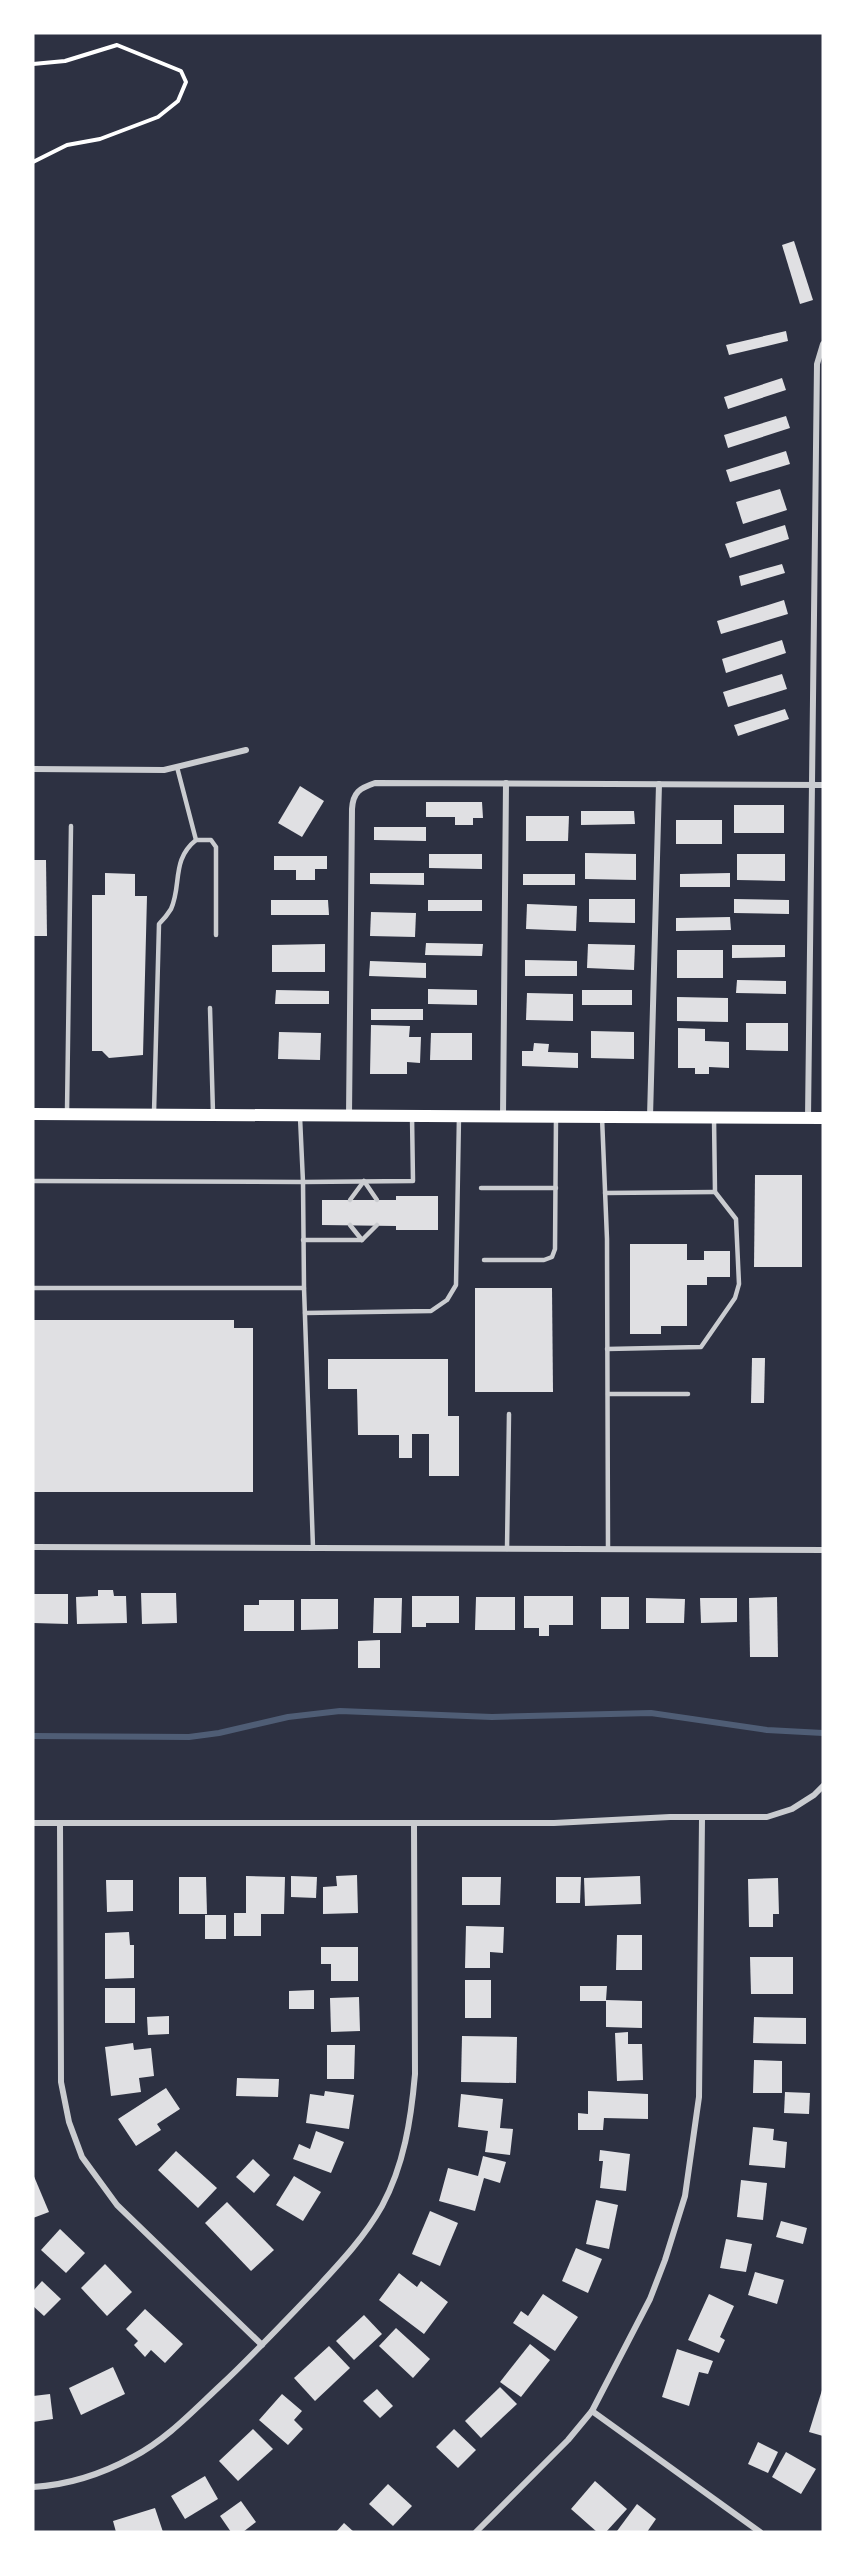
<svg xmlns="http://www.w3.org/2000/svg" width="856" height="2565" font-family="Cabin,sans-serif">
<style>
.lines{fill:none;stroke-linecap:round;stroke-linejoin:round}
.stream{stroke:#4f5d75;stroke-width:6}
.building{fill:#e0e0e3}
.path{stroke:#fff;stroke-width:4}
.service{stroke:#caccd0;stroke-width:4.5}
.minor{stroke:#caccd0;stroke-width:6}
.secondary{stroke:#fff;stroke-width:12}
</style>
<rect width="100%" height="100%" fill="#2d3142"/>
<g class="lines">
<!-- stream -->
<path class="stream" d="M33,1736L189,1737L219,1733L288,1717L340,1711L492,1717L651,1713L767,1730L823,1733"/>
</g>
<!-- building -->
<g class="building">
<path d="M794,241L813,300L800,304L782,245Z"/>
<path d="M786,331L788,341L729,355L726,345Z"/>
<path d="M782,378L786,390L728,409L724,397Z"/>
<path d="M786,416L790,428L728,448L724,435Z"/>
<path d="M786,451L790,464L730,482L726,470Z"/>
<path d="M780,489L787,510L743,524L736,502Z"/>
<path d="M785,525L789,539L730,558L725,544Z"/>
<path d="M782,564L785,573L741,586L739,576Z"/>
<path d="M784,600L788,614L721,634L717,621Z"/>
<path d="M782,640L786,653L726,673L722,659Z"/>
<path d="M782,674L787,689L728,707L723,692Z"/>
<path d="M785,709L789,719L738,736L734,725Z"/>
<path d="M300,786L324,801L302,837L278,823Z"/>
<path d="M426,802H482L483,818H473V825H455V817H426Z"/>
<rect x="734" y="805" width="50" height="28"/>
<path d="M581,811H634L635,824L581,825Z"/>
<path d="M526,816H569L568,841H526Z"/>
<rect x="676" y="820" width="46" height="24"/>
<path d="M374,827H426V841L374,840Z"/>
<path d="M585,853L636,854V880L585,879Z"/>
<path d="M429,854H482V869L429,868Z"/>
<path d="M737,854H785V881L737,880Z"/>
<path d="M274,856H327V869H315V880H296V870H274Z"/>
<path d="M33,860H46L47,936H33Z"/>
<path d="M105,873L135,874V896H147L143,1055L109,1058L102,1051H92V895H105Z"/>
<path d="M370,873H424V885L370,884Z"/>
<path d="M730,873V887H680V874Z"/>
<rect x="523" y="874" width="52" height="11"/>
<path d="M589,899H635V923L589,922Z"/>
<path d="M734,899L789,900V914L734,913Z"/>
<path d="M271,900H328L329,915H271Z"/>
<rect x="428" y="900" width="54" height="11"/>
<path d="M527,904L577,906L576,931L526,929Z"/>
<path d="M371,912L416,913L415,937L370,936Z"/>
<path d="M730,917L731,930L676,931V918Z"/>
<path d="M426,943L483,944L482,956L425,955Z"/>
<path d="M325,944V972H272V945Z"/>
<path d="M588,944L635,945L634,970L587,968Z"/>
<path d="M732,945H785V957L732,958Z"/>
<rect x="677" y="950" width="46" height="28"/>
<path d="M525,960L577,961V976H525Z"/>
<path d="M370,961L426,963V978L369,976Z"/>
<path d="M737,980L786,981V994L736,993Z"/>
<path d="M428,989L477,990V1005L428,1004Z"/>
<path d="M276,990L329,991V1004H275Z"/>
<rect x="582" y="990" width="50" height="15"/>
<path d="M527,993L573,994V1021L526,1020Z"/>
<path d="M677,997L728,998V1022L677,1021Z"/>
<rect x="371" y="1009" width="52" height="11"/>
<path d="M746,1023H788V1051L746,1050Z"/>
<path d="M371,1025L410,1026L409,1037H421L420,1063L407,1062V1074H370Z"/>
<path d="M678,1028L705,1029V1041L729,1042V1068L709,1067V1074H695V1068H678Z"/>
<path d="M591,1031L634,1032V1059L591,1058Z"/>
<path d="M279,1032L321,1033L320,1060L278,1059Z"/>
<path d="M431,1033H472V1060H430Z"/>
<path d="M534,1043L549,1044L548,1052L578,1053V1068L522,1066V1051H533Z"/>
<path d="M755,1175H802V1267H754Z"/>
<path d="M396,1196H438V1230H396V1226L322,1225V1200H396Z"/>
<path d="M630,1244H687V1260H704V1251H730V1277H707V1285H687V1326H661V1334H630Z"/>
<path d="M475,1288H552L553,1392H475Z"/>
<path d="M33,1320H234V1328H253V1492H33Z"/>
<path d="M752,1358H765L764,1403H751Z"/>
<path d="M328,1359H448V1416H459V1476H429V1434H412V1458H399V1435H358L357,1389H328Z"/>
<path d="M98,1590H113L114,1596H126L127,1623L77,1624L76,1597L98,1596Z"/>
<path d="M141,1593H176L177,1623L142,1624Z"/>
<path d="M33,1594H68V1624L33,1623Z"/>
<path d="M412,1596H459V1623H426V1627H412Z"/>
<path d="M524,1596H573V1625H549V1636H539V1628H524Z"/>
<path d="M476,1597H515V1630H475Z"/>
<rect x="601" y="1597" width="28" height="32"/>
<path d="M777,1597L778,1657H750L749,1598Z"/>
<path d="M374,1598H402L401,1633H373Z"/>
<path d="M646,1598L685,1599L684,1623H646Z"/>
<path d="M700,1598H737V1622L701,1623Z"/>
<path d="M301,1599H338V1629L301,1630Z"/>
<path d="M259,1600H294V1631H244V1605H259Z"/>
<path d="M380,1640V1668H358V1641Z"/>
<path d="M357,1875L358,1913L323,1914V1887L337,1886L336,1876Z"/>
<path d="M246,1876L285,1877L284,1914H261V1936H234V1913H246Z"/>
<path d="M291,1876L317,1877L316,1898L291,1897Z"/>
<path d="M640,1876L641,1904L585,1906L584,1878Z"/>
<path d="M179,1877H206L207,1914H179Z"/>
<path d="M462,1877H501L500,1905H462Z"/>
<path d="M556,1877H581L580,1903H556Z"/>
<path d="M778,1878L779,1914H773V1927H749L748,1879Z"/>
<path d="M106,1880H133V1911L107,1912Z"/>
<rect x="205" y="1915" width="21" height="24"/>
<path d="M466,1926L504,1927L503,1953L490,1952V1968H465Z"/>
<path d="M129,1932L130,1945H134V1978L105,1979V1933Z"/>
<path d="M617,1935H642V1970H616Z"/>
<path d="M321,1947H358V1981H331V1964H321Z"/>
<path d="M750,1957H793V1994H751Z"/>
<rect x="465" y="1980" width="26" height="38"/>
<path d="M580,1986H607L606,2000L642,2001V2028L606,2027V2001H580Z"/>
<rect x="105" y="1988" width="30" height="35"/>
<path d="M314,1990V2009H289V1991Z"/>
<path d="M359,1997L360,2031L331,2032L330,1998Z"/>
<path d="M169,2016V2034L148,2035L147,2017Z"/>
<path d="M754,2017L806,2018V2044L753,2043Z"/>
<path d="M628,2032V2044H642L643,2080L617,2081L615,2033Z"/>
<path d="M462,2036L517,2037L516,2083L461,2082Z"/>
<path d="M133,2043L134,2050L151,2048L154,2076L139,2078L141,2092L111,2096L105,2047Z"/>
<path d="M327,2045H355L354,2079H327Z"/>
<path d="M754,2060L782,2061V2093H753Z"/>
<path d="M237,2078L279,2079L278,2097L236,2096Z"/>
<path d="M166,2088L180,2109L157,2124L161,2130L136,2146L118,2119Z"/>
<path d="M325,2091L354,2095L349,2129L306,2123L310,2094L324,2096Z"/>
<path d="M588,2091L648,2094V2119L604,2118L603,2130H578V2113L588,2114Z"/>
<path d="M785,2092L810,2093L809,2114L784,2113Z"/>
<path d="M461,2094L503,2099L500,2128L513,2129L510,2155L485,2152L488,2131L458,2127Z"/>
<path d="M753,2127L774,2129L773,2140L787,2142L785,2168L749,2165Z"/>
<path d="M316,2131L344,2142L331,2173L293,2159L299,2144L310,2149Z"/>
<path d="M600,2150L630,2154L626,2191L600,2188L603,2161H599Z"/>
<path d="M176,2151L217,2188L198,2208L158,2170Z"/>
<path d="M483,2156L506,2162L500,2183L484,2178L475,2211L439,2201L448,2168L478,2176Z"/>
<path d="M253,2159L270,2175L254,2193L236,2177Z"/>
<path d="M33,2174L49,2212L33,2218Z"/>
<path d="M294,2176L321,2192L303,2221L276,2205Z"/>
<path d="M741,2180L767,2183L763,2220L737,2217Z"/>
<path d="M596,2200L618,2205L609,2249L586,2244Z"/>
<path d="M227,2202L274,2250L251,2271L205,2223Z"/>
<path d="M430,2211L458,2223L440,2266L412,2254Z"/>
<path d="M781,2221L807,2228L803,2244L776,2237Z"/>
<path d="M60,2229L85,2253L66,2273L41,2250Z"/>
<path d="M726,2239L752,2244L746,2272L720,2268Z"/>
<path d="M576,2248L602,2259L588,2293L562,2281Z"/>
<path d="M105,2264L132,2292L107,2316L81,2288Z"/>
<path d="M755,2272L784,2280L777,2304L748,2295Z"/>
<path d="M399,2273L417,2287L421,2281L448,2302L424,2334L379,2300Z"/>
<path d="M42,2281L61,2299L44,2316L33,2306V2291Z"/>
<path d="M543,2294L578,2317L555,2351L513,2323L521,2311L528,2316Z"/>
<path d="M709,2294L734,2306L720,2337L725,2340L719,2353L688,2340Z"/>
<path d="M145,2309L183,2344L165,2363L151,2350L145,2357L134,2345L138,2341L126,2329Z"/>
<path d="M364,2315L382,2334L354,2360L336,2341Z"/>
<path d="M396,2328L430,2359L413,2378L379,2346Z"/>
<path d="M530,2344L550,2360L521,2397L500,2382Z"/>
<path d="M329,2346L350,2368L315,2401L294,2378Z"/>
<path d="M677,2349L713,2361L708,2374L699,2372L689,2406L662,2397Z"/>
<path d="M113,2367L125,2394L81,2415L69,2388Z"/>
<path d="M500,2387L517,2404L481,2438L465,2421Z"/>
<path d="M823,2387V2436L809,2432Z"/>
<path d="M377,2389L393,2406L380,2418L363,2401Z"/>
<path d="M50,2394L53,2419L33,2422V2396Z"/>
<path d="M282,2394L302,2411L294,2420L303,2429L288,2445L259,2420Z"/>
<path d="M253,2429L273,2449L238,2481L219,2461Z"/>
<path d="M454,2429L476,2450L458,2468L436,2447Z"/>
<path d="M758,2442L778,2452L768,2473L748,2464Z"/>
<path d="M786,2452L816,2469L801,2494L772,2477Z"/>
<path d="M205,2476L218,2499L185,2519L171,2496Z"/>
<path d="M595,2481L627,2509L606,2532H597L571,2509Z"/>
<path d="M388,2484L412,2506L393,2526L369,2504Z"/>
<path d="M241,2501L256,2522L243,2532H231L220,2516Z"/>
<path d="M637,2504L656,2519L647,2532H619L617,2531Z"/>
<path d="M155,2508L163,2532H116L113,2521Z"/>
<path d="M344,2523L354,2532H336Z"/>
</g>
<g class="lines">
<!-- path -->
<path class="path" d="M33,64L65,61L117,45L181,71L186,82L178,101L158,117L100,139L67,145L33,162"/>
<!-- service -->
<g class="service">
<path d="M196,840H211L216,847V935"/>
<path d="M210,1008L213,1113"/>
<path d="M67,1112L71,826"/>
<path d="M154,1113L159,924C163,920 168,914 171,909C182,885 171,860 196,840L177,767"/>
<path d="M300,1117L303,1182L413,1181L412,1116"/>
<path d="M602,1117L607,1239L608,1549"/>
<path d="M33,1181L303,1182L304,1288H33"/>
<path d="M481,1188H556"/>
<path d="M605,1193L715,1192"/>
<path d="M350,1200L364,1181L377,1200"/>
<path d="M350,1225L362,1240"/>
<path d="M303,1240H362L377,1225"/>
<path d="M484,1260H544L552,1257L555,1249L556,1117"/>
<path d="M304,1288L313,1548"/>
<path d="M305,1313L431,1311L447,1300L456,1285L459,1116"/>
<path d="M607,1349L701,1347L735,1298L739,1284L736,1219L715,1192L714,1118"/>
<path d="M608,1394H688"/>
<path d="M507,1549L509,1414"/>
</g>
<!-- minor -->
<g class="minor">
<path d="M33,769L164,770L246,750"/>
<path d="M349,1116L352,809C353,792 360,788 375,783L823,785"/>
<path d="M503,1117L506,783"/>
<path d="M650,1117L659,784"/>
<path d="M808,1118L817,364L823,344"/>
<path d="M33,1547L823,1550"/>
<path d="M33,1823H554L670,1817H767L792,1809L814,1795L823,1786"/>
<path d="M60,1823L61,2082L69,2122L82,2157L117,2205L262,2345"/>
<path d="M592,2411L760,2532"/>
<path d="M33,2487C68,2485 102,2474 133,2457C166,2440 193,2411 221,2385C253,2355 283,2323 314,2291C339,2264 364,2238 382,2206C404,2165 411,2120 415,2074L414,1824"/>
<path d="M476,2532L568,2440L592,2411L650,2299L665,2260L685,2196L699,2097L702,1819"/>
</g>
<!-- secondary -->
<path class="secondary" d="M33,1114L823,1118"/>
</g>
<!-- border -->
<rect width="856" height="2565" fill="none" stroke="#ffffff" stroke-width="69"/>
</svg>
